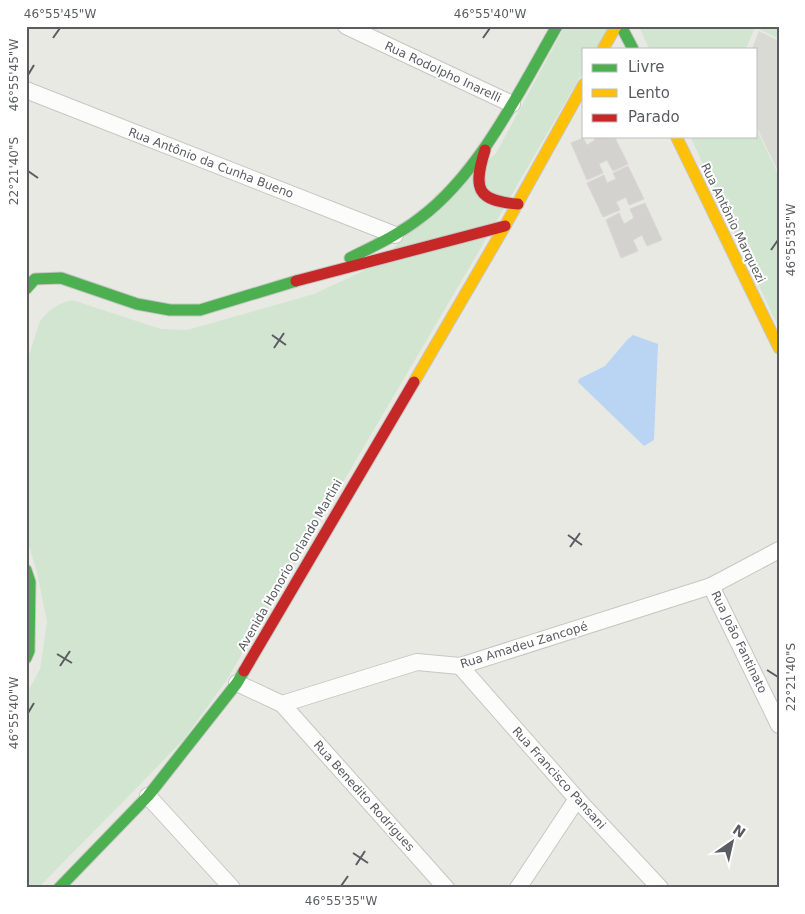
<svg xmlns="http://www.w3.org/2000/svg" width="805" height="914" font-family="'DejaVu Sans',sans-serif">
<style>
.industrial{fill:#dadad5}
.green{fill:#d2e5d1}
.water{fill:#b9d5f3}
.building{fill:#d3d2cf;stroke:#d8d7d3}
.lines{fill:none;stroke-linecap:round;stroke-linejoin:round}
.street-casing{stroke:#c6c6c4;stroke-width:18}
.fast-casing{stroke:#c6c6c5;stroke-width:13}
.slow-casing{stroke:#c6c6c5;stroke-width:13}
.jam-casing{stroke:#c6c6c5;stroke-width:13}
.street{stroke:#fcfcfb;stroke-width:16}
.fast{stroke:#4caf50;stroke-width:11}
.slow{stroke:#ffc107;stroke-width:11}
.jam{stroke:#c62828;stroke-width:11}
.ticks{fill:none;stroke:#5a5c61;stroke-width:2}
.labels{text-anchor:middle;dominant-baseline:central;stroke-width:4;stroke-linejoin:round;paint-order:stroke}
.street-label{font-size:12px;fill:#5a5c61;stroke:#fff}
.neatline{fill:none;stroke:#5a5c61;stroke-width:2}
.ticks-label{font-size:12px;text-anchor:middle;fill:#5a5c61}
</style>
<rect width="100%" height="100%" fill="#e9e9e4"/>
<!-- industrial -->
<path class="industrial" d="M759,31L779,41V173L756,126V49H752Z"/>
<!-- green -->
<g class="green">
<path d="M565,26H609L596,49H584V70L472,263L226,681L184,739L118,807L38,888H26V695L40,669L47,621L37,573L26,535V364L40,321L49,311L60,304L72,300L161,329L187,330L314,294L374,266L496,153Z"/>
<path d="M639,26H779V39L755,27L746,49H649Z"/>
<path d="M756,128L779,176V329L690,136H756Z"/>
</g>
<!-- water -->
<path class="water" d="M633,335L658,344L654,440L644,446L578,382L579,379L605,366L627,340Z"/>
<!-- building -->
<g class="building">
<path d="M593,136H614L628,164L613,171L607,160L599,164L603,173L587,180L571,143L583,138L587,145L595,140Z"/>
<path d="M628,166L644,199L629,205L626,197L616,202L620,210L603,217L587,183L604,175L607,183L616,179L613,173Z"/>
<path d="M645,203L662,240L647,246L642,235L633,240L638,251L621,258L606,220L619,213L624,224L634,218L630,209Z"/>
</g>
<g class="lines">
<!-- street casing -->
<g class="street-casing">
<g id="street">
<path d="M346,26L512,104"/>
<path d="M26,90L395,235"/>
<path d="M711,586L779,725"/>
<path d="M460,666L577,799L660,888"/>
<path d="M237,683L282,704L417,662L460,666L711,586L779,550"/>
<path d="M282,704L446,888"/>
<path d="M148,796L232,888"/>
<path d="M518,888L577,799"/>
</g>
</g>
<!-- fast casing -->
<g class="fast-casing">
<g id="fast">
<path d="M621,26L633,49"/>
<path d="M350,258C374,246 398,235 420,218C480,173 520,90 557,26"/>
<path d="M26,289L35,279L61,278L137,304L170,310H200L296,281"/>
<path d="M26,570L30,582L29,651L26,658"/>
<path d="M59,888L148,796L237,683L244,671"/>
</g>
</g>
<!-- slow casing -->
<g class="slow-casing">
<g id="slow">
<path d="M603,49L616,26"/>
<path d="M676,136L779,348"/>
<path d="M414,382L505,226L584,84"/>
</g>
</g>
<!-- jam casing -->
<g class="jam-casing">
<g id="jam">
<path d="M485,150C473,188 476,201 518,204"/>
<path d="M296,281L505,226"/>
<path d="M244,671L414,382"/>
</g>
</g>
<!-- street -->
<use href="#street" class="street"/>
<!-- fast -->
<use href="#fast" class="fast"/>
<!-- slow -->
<use href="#slow" class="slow"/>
<!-- jam -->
<use href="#jam" class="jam"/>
</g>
<!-- ticks -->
<path class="ticks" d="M53,38L60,28M483,38L490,28M28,75L34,65M28,171L38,178M771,250L778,240M272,335L286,345M274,348L284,333M568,535L582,545M570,547L580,533M57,654L72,663M60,666L70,651M767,670L778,677M28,713L34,703M353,853L368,863M356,865L365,851M341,886L348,876"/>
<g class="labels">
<!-- street labels -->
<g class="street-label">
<text transform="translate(443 72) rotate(25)">Rua Rodolpho Inarelli</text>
<text transform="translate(211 163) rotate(21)">Rua Antônio da Cunha Bueno</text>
<text transform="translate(733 223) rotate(64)">Rua Antônio Marquezi</text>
<text transform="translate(290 565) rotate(-60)">Avenida Honorio Orlando Martini</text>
<text transform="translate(739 642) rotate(64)">Rua João Fantinato</text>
<text transform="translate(524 645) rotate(-17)">Rua Amadeu Zancopé</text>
<text transform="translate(559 778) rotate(48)">Rua Francisco Pansani</text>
<text transform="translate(364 796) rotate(48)">Rua Benedito Rodrigues</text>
</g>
</g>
<!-- border -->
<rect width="805" height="914" fill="none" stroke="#ffffff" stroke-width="55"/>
<!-- legend -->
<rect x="582" y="48" width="175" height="90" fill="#ffffff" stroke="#bdbec0"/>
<rect x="592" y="64" width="25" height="8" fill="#4caf50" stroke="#bdbec0"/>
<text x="628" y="72" font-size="15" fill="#5a5c61">Livre</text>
<rect x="592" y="89" width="25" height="8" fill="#ffc107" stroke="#bdbec0"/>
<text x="628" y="98" font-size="15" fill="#5a5c61">Lento</text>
<rect x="592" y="114" width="25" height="8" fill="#c62828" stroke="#bdbec0"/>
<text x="628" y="122" font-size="15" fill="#5a5c61">Parado</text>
<!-- north arrow -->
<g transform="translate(732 842) rotate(34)" stroke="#ffffff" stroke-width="4" paint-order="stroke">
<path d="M0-4L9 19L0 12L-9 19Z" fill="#5a5c61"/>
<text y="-8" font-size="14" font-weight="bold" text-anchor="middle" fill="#5a5c61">N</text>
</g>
<rect x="28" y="28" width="750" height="858" class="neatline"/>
<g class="ticks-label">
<text x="60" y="18">46°55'45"W</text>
<text x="490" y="18">46°55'40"W</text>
<text transform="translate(14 75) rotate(-90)" y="4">46°55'45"W</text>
<text transform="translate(14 171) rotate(-90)" y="4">22°21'40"S</text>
<text transform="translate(791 240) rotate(-90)" y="4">46°55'35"W</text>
<text transform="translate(791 677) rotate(-90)" y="4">22°21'40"S</text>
<text transform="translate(14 713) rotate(-90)" y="4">46°55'40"W</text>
<text x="341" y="905">46°55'35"W</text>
</g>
</svg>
